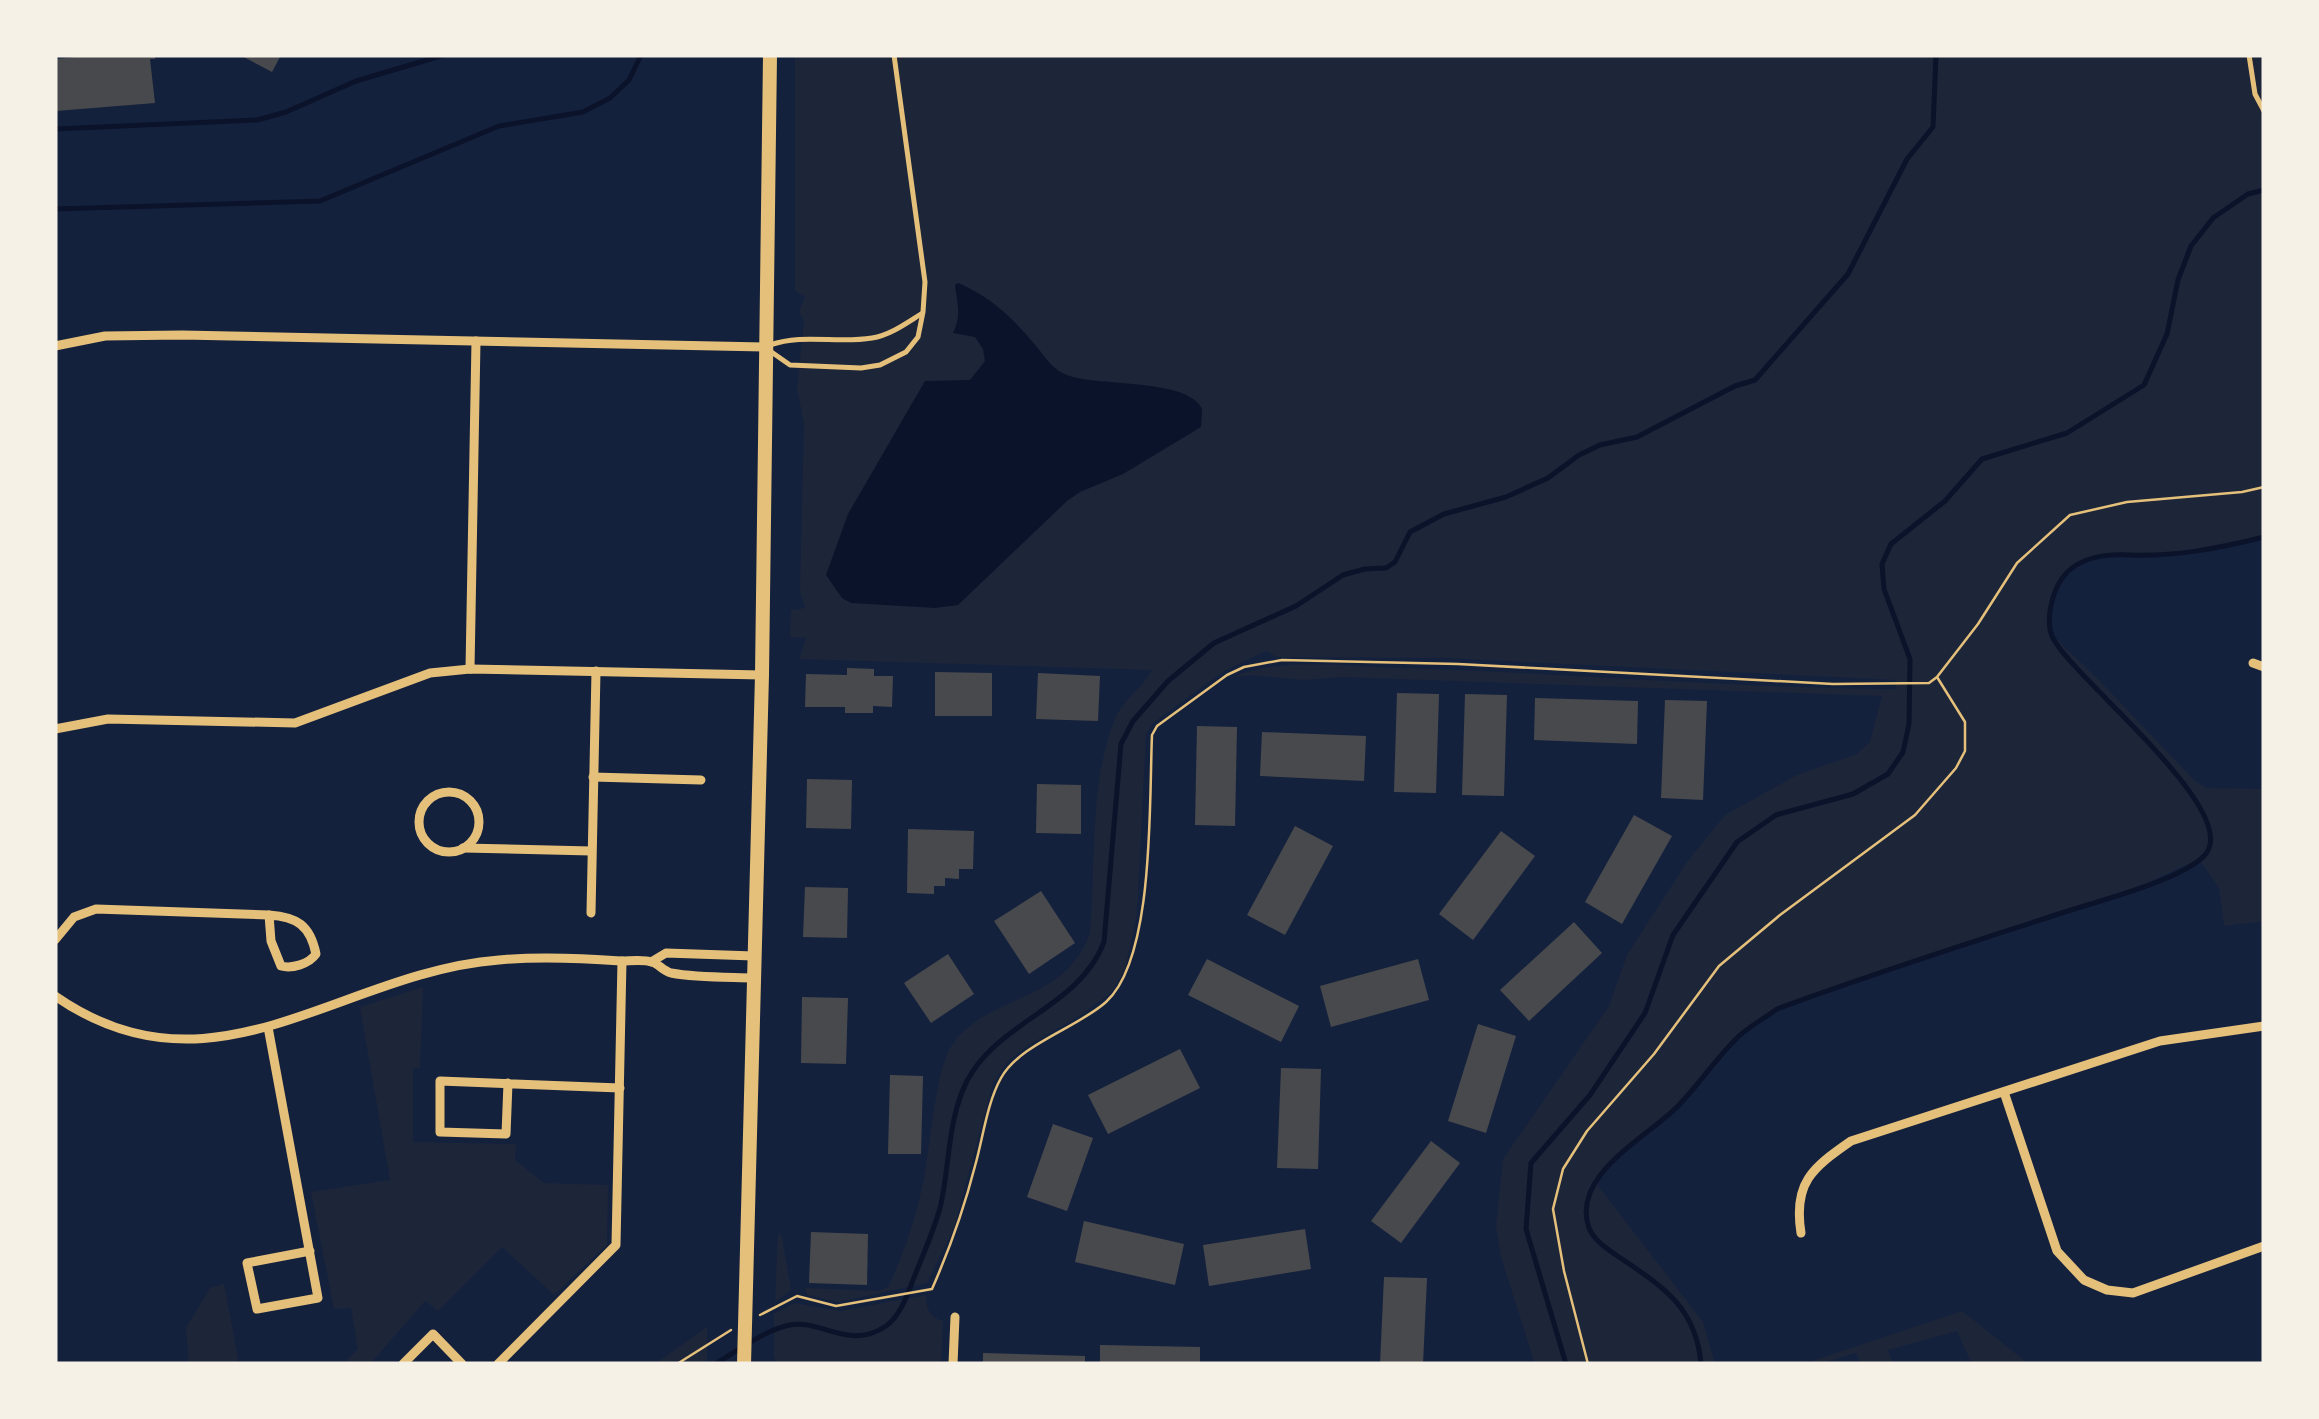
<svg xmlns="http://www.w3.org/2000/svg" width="2319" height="1419" font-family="'Varela Round',sans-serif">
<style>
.green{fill:#1d2539}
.water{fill:#0b132b}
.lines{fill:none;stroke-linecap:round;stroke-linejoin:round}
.stream{stroke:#0b132b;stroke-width:5}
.building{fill:#48494c}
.path{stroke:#e5c07b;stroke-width:2.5}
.service{stroke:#e5c07b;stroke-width:5}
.minor{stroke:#e5c07b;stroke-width:9}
.primary{stroke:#e5c07b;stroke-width:14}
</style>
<rect width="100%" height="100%" fill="#14213d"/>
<!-- green -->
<g class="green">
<path d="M795,55H2264V537C2229,546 2191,554 2155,556C2139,557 2123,553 2107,555C2059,561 2052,591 2050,633L2100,681L2194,780L2206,788L2264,789V921L2224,926L2219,888L2199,859L2132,890L1777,1009L1740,1035L1676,1108L1612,1160L1596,1183L1703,1322L1715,1364H1535L1501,1257L1496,1226L1503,1159L1609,1006L1627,955L1687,862L1725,815L1797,775L1857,754L1870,742L1882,696L1342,677L1304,680L1252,675L1234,677C1279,656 1351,667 1400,668C1565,673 1730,688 1895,689L1896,680L1444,658L1277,657L1266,651L1224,671L1153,723L1146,734L1137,914L1125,969L1112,992L1082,1014L1026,1047L1008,1061L993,1083L954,1228L927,1283L838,1302L807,1295L805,1288L879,1291L888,1287C905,1252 916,1216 924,1179C930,1148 936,1067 952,1045C988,993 1064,1005 1090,933C1096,865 1089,781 1115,719C1124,698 1142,689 1152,670L799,659L806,638L790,637L791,610L805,608L800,592L804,424L797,388L804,321L799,312L805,296L795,291Z"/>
<path d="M423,987L420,1068L413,1069V1142L516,1144L515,1160L544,1183L608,1185L607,1245L554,1295L502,1247L438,1311L425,1301L370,1364H343L358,1349L351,1308L334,1309L311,1192L390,1180L360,1007Z"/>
<path d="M778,1233L782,1237L791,1290L775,1302Z"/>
<path d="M224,1284L239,1364H189L186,1328L210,1288Z"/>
<path d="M926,1295C927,1309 928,1316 943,1321L941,1364H777L774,1356V1314L794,1303L840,1311Z"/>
<path d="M1962,1311L2029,1364H1972L1957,1331L1888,1350L1893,1364H1861L1856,1353L1819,1364H1803Z"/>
<path d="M707,1327V1360L700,1364H655Z"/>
</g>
<!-- water -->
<path class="water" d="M958,283C990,296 1014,319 1036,346C1047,359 1053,371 1070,376C1100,386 1190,379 1202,409L1201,427L1123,474L1080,492L1067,501L958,605L935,608L851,603L842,598L826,575L848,514L925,381L970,380L985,361L983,349L975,337L953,333C962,314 957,304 955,285Z"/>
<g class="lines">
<!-- stream -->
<g class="stream">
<path d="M55,129L257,120L286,112L356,81L444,55"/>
<path d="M55,209L320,201L499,126L583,112L610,98L629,80L641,55"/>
<path d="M715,1364C738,1351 764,1330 790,1325C821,1319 850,1351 886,1326C900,1316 907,1296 913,1280C922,1257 933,1233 940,1208C950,1167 947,1120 967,1081C999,1020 1079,1008 1104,942L1121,744L1133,721L1168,681L1214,643L1296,606L1343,575L1365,569L1386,568L1395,562L1410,532L1444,514L1506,497L1548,478L1579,455L1600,445L1637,437L1735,386L1755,380L1848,274L1907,159L1933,127L1936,55"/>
<path d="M1566,1364L1526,1229L1531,1163L1590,1095L1645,1013L1673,935L1737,842L1776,815L1853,794L1888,774L1903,752L1909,724L1910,659L1884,589L1882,564L1891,544L1945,501L1982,459L2067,433L2144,385L2167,334L2178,280L2191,246L2213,218L2248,194L2264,190"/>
<path d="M1701,1364C1696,1305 1660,1285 1616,1255C1606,1248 1594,1240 1589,1228C1570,1174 1650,1136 1679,1105C1700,1083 1717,1057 1739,1036C1750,1026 1765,1018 1777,1009C1874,973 1973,942 2071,910C2103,900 2182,879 2204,856C2247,813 2069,676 2052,636C2046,622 2051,599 2058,585C2072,558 2101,554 2129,555C2175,557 2220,548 2264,537"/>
</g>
</g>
<!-- building -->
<g class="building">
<path d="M96,55H155V59H150L155,103L56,111L55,59Z"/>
<path d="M240,55H281L272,72Z"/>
<path d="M847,668L874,669V676H893L892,707L873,706V713H845V707H805L806,674L847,675Z"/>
<path d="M935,672L992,673V716H935Z"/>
<path d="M1038,673L1100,676L1098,721L1036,719Z"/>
<path d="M1397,693L1439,694L1436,793L1394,792Z"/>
<path d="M1465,694L1507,695L1504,796L1462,795Z"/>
<path d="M1535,698L1638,701L1637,744L1534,740Z"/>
<path d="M1665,700L1707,701L1703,800L1661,798Z"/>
<path d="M1197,726L1237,727L1235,826L1195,825Z"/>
<path d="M1262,732L1366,736L1364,781L1260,776Z"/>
<path d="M807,779L852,780L851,829L806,828Z"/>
<path d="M1037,784L1081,785V834L1036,833Z"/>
<path d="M1634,815L1672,836L1622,924L1585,902Z"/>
<path d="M1295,826L1333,846L1285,935L1247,915Z"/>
<path d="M908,829L974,831L973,869H959V879L945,878V886H934V894L907,893Z"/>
<path d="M1501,831L1535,856L1473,940L1439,914Z"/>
<path d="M805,887L848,888L847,938L803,937Z"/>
<path d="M1041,891L1075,943L1029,974L994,921Z"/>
<path d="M1574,922L1602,953L1529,1021L1500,990Z"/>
<path d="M948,954L974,994L931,1023L904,983Z"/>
<path d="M1207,959L1299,1006L1281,1042L1188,995Z"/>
<path d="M1418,959L1429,1000L1331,1027L1320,986Z"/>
<path d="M802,997L848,998L846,1064L801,1063Z"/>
<path d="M1478,1024L1516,1036L1486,1133L1448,1121Z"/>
<path d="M1180,1049L1200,1088L1108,1134L1088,1095Z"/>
<path d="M1281,1068L1321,1069L1318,1169L1277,1168Z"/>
<path d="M890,1075L923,1076L921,1154H888Z"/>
<path d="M1053,1124L1093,1138L1067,1211L1027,1197Z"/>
<path d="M1431,1141L1460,1163L1401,1243L1371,1221Z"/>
<path d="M1084,1221L1184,1244L1175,1285L1075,1262Z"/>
<path d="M1305,1229L1311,1269L1209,1286L1203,1245Z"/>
<path d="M811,1232L868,1234L867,1285L809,1283Z"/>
<path d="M1384,1277L1427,1278L1423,1364H1380Z"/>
<path d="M1100,1345L1200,1347V1364H1100Z"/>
<path d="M983,1353L1085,1356V1364H983Z"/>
</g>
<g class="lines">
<!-- path -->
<g class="path">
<path d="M760,1315L797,1296L836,1306L932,1289C950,1248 964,1209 975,1166C983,1138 987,1103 1001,1078C1020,1044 1077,1028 1106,1002C1155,958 1149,800 1152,735L1157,726L1227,675L1244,667L1282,660L1458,664L1833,684L1929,683L1937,677L1978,624L2017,563L2070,515L2127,502L2242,492L2264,487"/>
<path d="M677,1364L731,1330"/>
<path d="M1588,1364L1564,1271L1553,1209L1563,1169L1587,1131L1654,1054L1719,966L1780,915L1915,815L1956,768L1965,751V722L1937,677"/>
</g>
<!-- service -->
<g class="service">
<path d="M2249,55L2255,94L2264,111"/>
<path d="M770,345C804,333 836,344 872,338C890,335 905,324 921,314"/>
<path d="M770,351L790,365L861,368L880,365L906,352L918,337L923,312L925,282L894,55"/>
</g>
<!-- minor -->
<g class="minor">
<path d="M55,346L105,336L182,335L764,347"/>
<path d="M2253,663L2264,667"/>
<path d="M470,669L476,341"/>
<path d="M55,729L108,719L295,723L430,673L470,669L762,675"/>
<path d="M593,777L701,780"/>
<circle cx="449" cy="822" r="30"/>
<path d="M463,848L591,851"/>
<path d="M591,913L596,671"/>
<path d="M269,915C297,917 310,925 316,954C309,964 292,969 281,966L271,941Z"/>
<path d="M55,940L74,917L96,909L269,915"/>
<path d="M651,962L666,953L754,956"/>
<path d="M55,996C214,1106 340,972 499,960C540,956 580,958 621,961C630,961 643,959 652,962C659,964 663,971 671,973C698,978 728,977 755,978"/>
<path d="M268,1027L318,1298L257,1309L247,1263L310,1251"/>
<path d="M508,1083L506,1134L440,1132V1081L620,1088"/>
<path d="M2004,1092L2057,1251L2084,1280L2107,1290L2133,1293L2264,1246"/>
<path d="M1801,1233C1793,1183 1812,1168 1851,1141L2160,1041L2264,1026"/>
<path d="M403,1364L433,1334L462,1364"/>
<path d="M498,1364L616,1245L622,961"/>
<path d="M953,1364L955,1317"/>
</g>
<!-- primary -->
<path class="primary" d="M744,1364L762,675L770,55"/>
</g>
<!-- border -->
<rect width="2319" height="1419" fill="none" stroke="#f6f1e7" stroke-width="115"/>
</svg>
